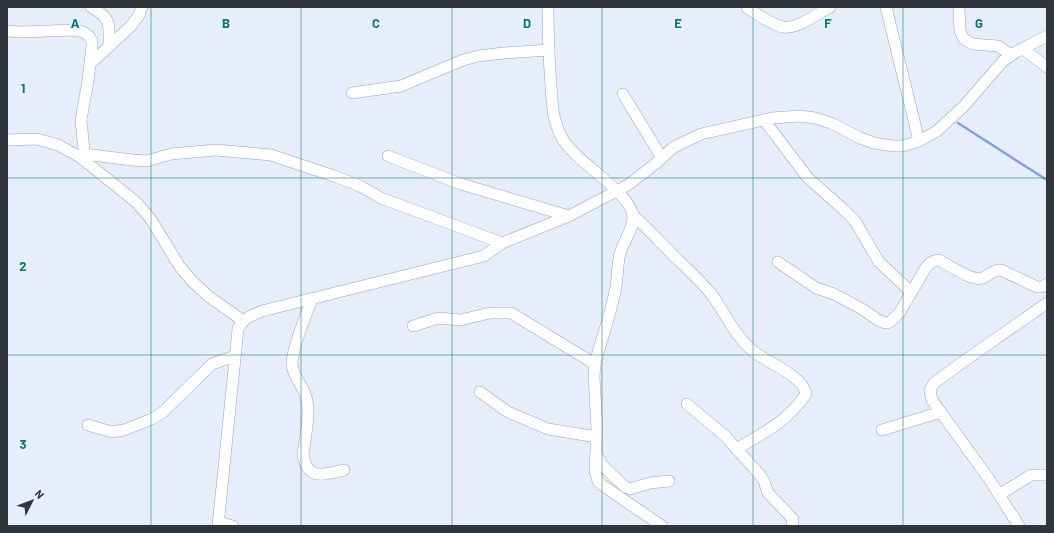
<svg xmlns="http://www.w3.org/2000/svg" width="1054" height="533" font-family="Barlow,sans-serif">
<style>
.lines{fill:none;stroke-linecap:round;stroke-linejoin:round}
.stream{stroke:#85a3d4;stroke-width:2.5}
.minor-casing{stroke:#97a4b7;stroke-width:12}
.minor{stroke:#fff;stroke-width:11}
.grid{fill:none;stroke:#0f766e;stroke-width:1;stroke-opacity:0.55}
.grid-label{font-size:13px;text-anchor:middle;font-weight:bold;fill:#0f766e;stroke:#e6eefb;stroke-width:3.5;stroke-linejoin:round;paint-order:stroke}
</style>
<rect width="100%" height="100%" fill="#e6eefb"/>
<g class="lines">
<!-- stream -->
<path class="stream" d="M958,123L1047,180"/>
<!-- minor casing -->
<g class="minor-casing">
<g id="minor">
<path d="M91,7C112,19 109,23 109,45"/>
<path d="M548,7C548,33 549,59 551,86C552,104 553,122 562,138C575,162 630,191 633,216C634,228 624,241 620,253C617,265 618,279 615,292C610,316 601,340 595,364L594,376L597,429L595,471L598,481L602,485L662,526"/>
<path d="M886,7L919,141"/>
<path d="M959,7L960,31L964,39L972,44L998,46L1011,55"/>
<path d="M747,8C758,14 771,25 783,27C798,29 817,14 830,7"/>
<path d="M7,31L20,32L75,30L83,32L89,36L92,41V46L88,81L81,120L85,161"/>
<path d="M1023,49L1047,67"/>
<path d="M90,64L131,26L139,15L142,7"/>
<path d="M352,93L401,86L463,60L478,56L504,53L549,50"/>
<path d="M623,94L662,158"/>
<path d="M764,120L808,178L843,209L855,221L879,262L911,292"/>
<path d="M7,140L37,139L58,145L80,157L136,202L150,218L180,267L192,281L208,296L242,320"/>
<path d="M84,154L132,160L147,161L171,154L216,150L271,155L334,176L360,186L381,198L502,243"/>
<path d="M388,156L461,184L569,216"/>
<path d="M633,215C647,228 660,242 674,256C687,269 700,280 712,295C725,313 735,336 753,351C768,364 802,374 806,394C789,420 763,434 736,449"/>
<path d="M778,262L816,288L834,294L862,309L878,320L885,323L890,322L900,312L925,269C929,263 932,261 939,260C949,265 973,282 983,278C990,275 994,269 1001,270L1037,287H1042L1047,284"/>
<path d="M312,299C306,315 292,348 292,363C292,376 303,385 306,397C311,412 305,438 303,454C307,482 324,474 344,470"/>
<path d="M413,326L439,318L460,320L490,313H511L595,364"/>
<path d="M480,392L508,412L548,429L597,437"/>
<path d="M687,404L725,436L760,475L764,481L768,493L793,519L792,526"/>
<path d="M88,425L112,432L124,430L152,419L163,412L212,364L235,356"/>
<path d="M882,430L941,412"/>
<path d="M596,453L602,465L625,487L630,489L650,483L669,481"/>
<path d="M999,495L1031,475H1047"/>
<path d="M218,522L233,526"/>
<path d="M218,526L238,329C244,317 251,316 262,311L484,256L502,243L569,216L628,185L655,164L674,147L701,134L772,118L800,116L815,118L831,123L860,138L874,143L893,146H903L919,141L937,131L964,106L1003,61L1016,52L1047,36"/>
<path d="M1019,526L989,479L932,400L930,390L934,383L960,364L1047,303"/>
</g>
</g>
<!-- minor -->
<use href="#minor" class="minor"/>
</g>
<!-- grid -->
<path class="grid" d="M151,7V526M301,7V526M452,7V526M602,7V526M753,7V526M903,7V526M7,178H1047M7,355H1047"/>
<g class="grid-label">
<text x="75" y="28">A</text>
<text x="226" y="28">B</text>
<text x="376" y="28">C</text>
<text x="527" y="28">D</text>
<text x="678" y="28">E</text>
<text x="828" y="28">F</text>
<text x="979" y="28">G</text>
<text x="23" y="93">1</text>
<text x="23" y="271">2</text>
<text x="23" y="449">3</text>
</g>
<!-- border -->
<rect width="1054" height="533" fill="none" stroke="#31363e" stroke-width="16"/>
<!-- north arrow -->
<g transform="translate(32 501) rotate(48)" stroke="#e6eefb" stroke-width="3" paint-order="stroke">
<path d="M0-3L7 15L0 10L-7 15Z" fill="#31363e"/>
<text y="-6" font-size="11" font-weight="bold" text-anchor="middle" fill="#31363e">N</text>
</g>
</svg>
